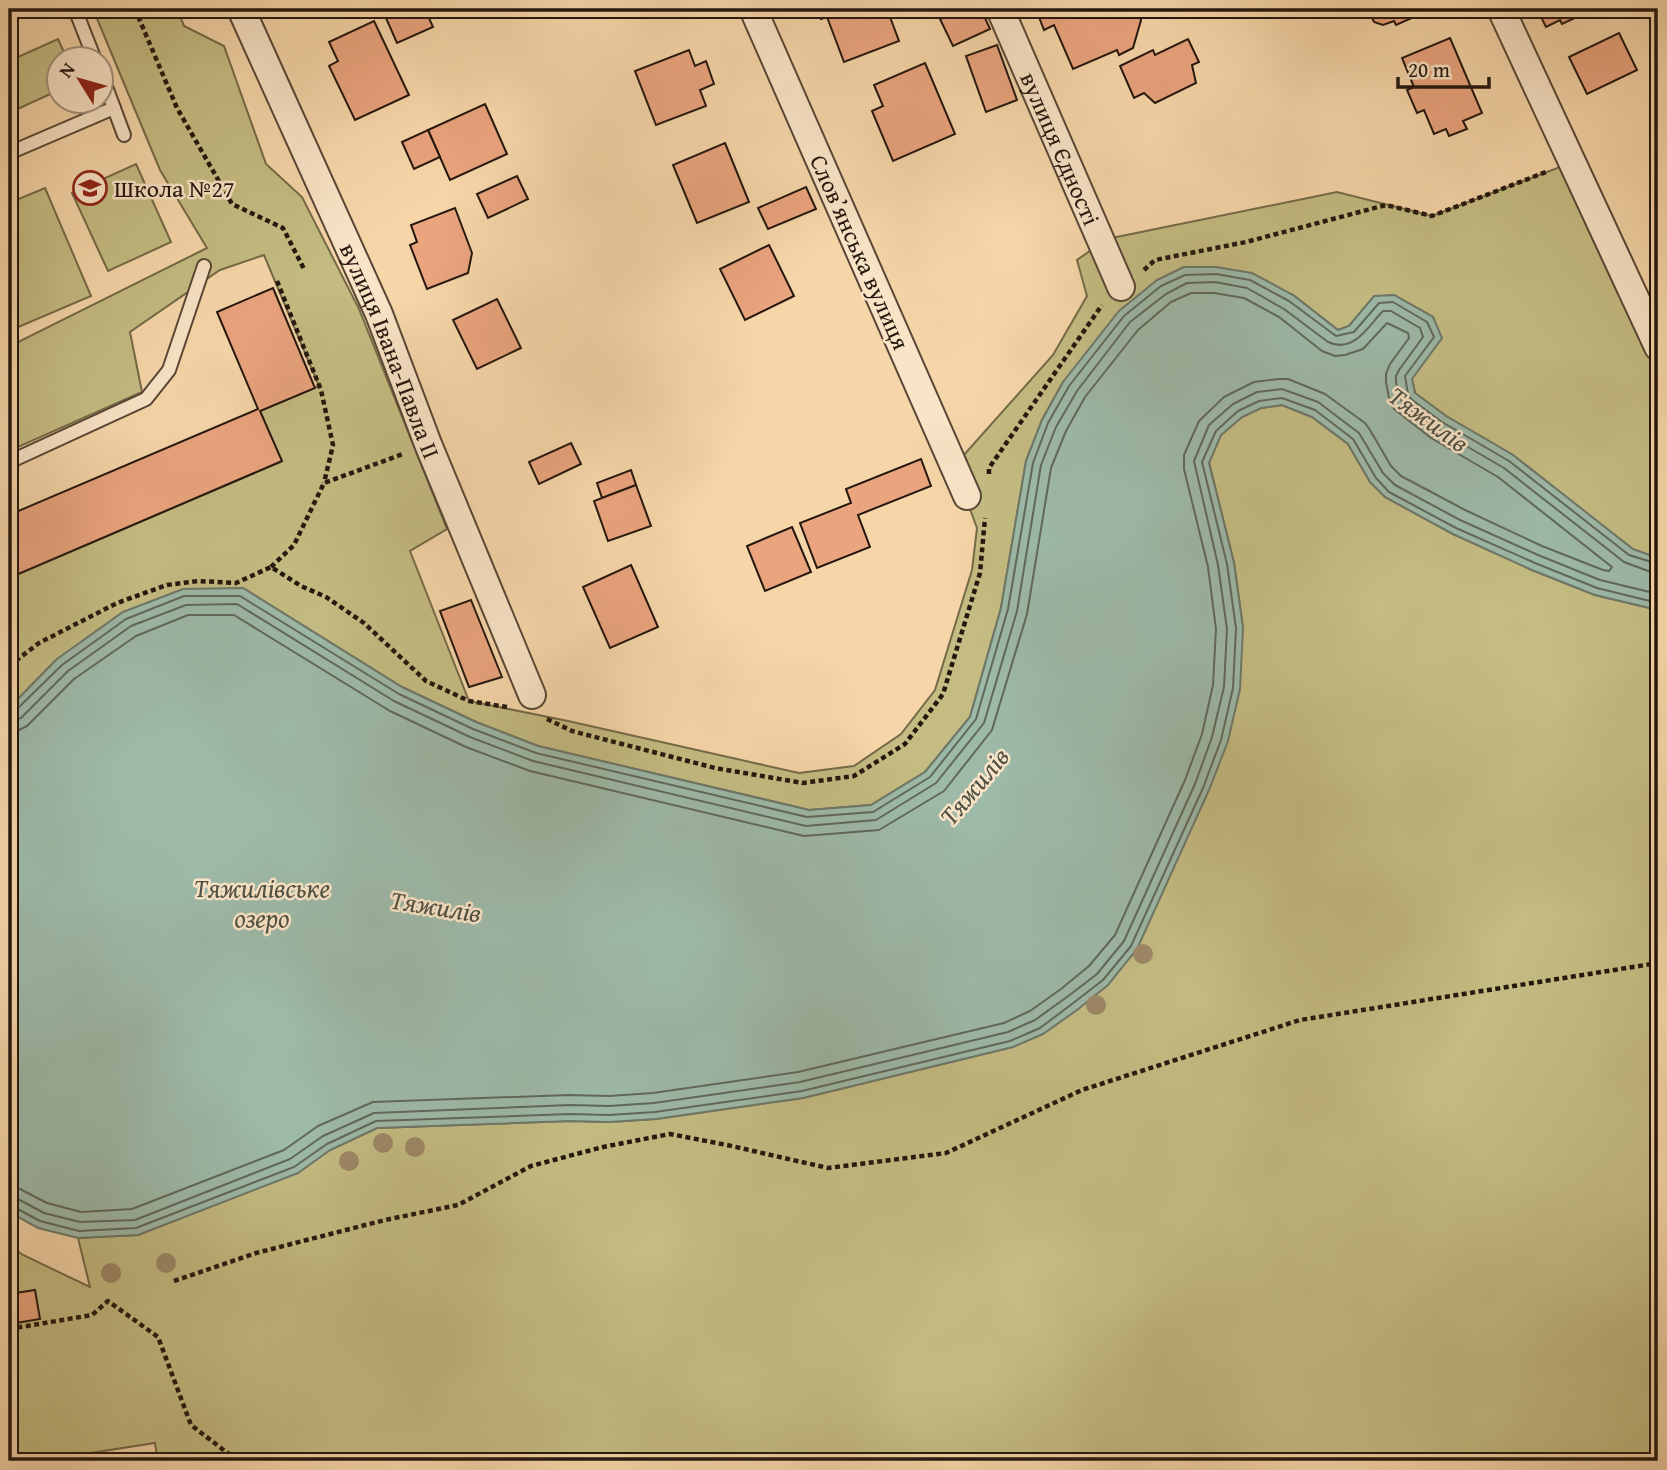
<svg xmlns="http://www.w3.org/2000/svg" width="1667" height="1470" font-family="'Gentium Book Plus',serif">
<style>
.green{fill:#c4bc82;stroke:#746a48;stroke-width:2}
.water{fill:#9db9a8;stroke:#6d786a;stroke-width:2}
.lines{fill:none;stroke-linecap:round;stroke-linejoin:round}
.shore{stroke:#60685b;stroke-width:2}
.building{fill:#eaa47e;stroke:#24170e;stroke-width:2}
.lane-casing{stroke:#584735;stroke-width:16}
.street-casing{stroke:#584735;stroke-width:30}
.path{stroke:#24170e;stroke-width:4.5;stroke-dasharray:5 3.5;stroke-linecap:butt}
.lane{stroke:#f9e4c7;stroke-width:12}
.street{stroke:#f9e4c7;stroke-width:26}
.tree{fill:#9d8867}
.labels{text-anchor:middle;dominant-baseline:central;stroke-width:5;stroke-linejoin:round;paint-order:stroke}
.street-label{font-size:24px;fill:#24170e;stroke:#f9e4c7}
.poi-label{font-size:24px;fill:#24170e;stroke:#f9e4c7;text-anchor:start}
.water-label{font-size:26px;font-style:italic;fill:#4e5044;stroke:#f9e4c7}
</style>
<rect width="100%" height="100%" fill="#f6d6a9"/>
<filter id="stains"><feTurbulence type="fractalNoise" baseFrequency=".00286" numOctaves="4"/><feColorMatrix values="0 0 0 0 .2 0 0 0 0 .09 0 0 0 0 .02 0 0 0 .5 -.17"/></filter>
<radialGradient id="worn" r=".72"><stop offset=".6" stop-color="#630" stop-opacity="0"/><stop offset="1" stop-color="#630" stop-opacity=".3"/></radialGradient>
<!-- green -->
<g class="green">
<path d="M93,9H177L184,26L224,46L266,164L302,197L359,309L447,529L410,551L469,701L568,721L799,773L854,766L901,734L935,690L972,570L977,528L954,466L1053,355L1087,296L1077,260L1107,239L1337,192L1432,216L1573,162L1658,347V558L1633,550L1513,455L1446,416L1415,393L1412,379L1433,317L1394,295L1374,297L1349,326L1338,330L1293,295L1216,267H1184L1157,280L1063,382L1042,420L1026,461L1001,608L970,717L925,772L871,805L809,810L538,746L476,722L402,687L243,588L57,659L9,708V578L281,462L260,411L319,386L264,255L220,270L130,332L142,392L9,451V352L20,341L207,248L160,170Z"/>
<path d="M58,39L67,59L60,60L59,90L9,113V61Z"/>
<path d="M136,164L171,242L108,271L72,193Z"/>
<path d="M45,188L91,296L9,331V203Z"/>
<path d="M1282,405L1312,417L1348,444L1370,482L1385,497L1453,534L1532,570L1595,595L1658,610V1461H158L155,1443L39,1461H9V1245L23,1255L90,1287L78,1238L138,1235L297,1173L330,1150L377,1128L570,1121L609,1122L656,1119L803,1098L1013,1047L1243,628L1234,563L1209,462L1221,435L1242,417L1261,408Z"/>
</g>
<!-- water -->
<path class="water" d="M1184,267H1216L1252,273L1293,295L1338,330L1349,326L1374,296L1394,295L1433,317L1442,338L1412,379L1415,393L1446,416L1513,455L1633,549L1658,558V610L1595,595L1532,570L1453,534L1385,497L1370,482L1348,444L1312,417L1282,405L1261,408L1242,417L1221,435L1209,463L1234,563L1243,628L1240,689L1228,741L1209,790L1137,949L1108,985L1077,1010L1043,1034L1013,1047L803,1098L656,1119L609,1122L570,1121L377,1128L330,1150L298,1173L138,1235L78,1238L38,1228L9,1212V708L57,659L123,612L183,589L243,588L402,687L476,722L538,746L809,810L871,805L925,772L970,717L1001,608L1026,461L1042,420L1063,382L1119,311L1157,280Z"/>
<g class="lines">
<!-- shore -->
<g class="shore">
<path d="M9,712L16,710L62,665L126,619L184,596H240L399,694L473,729L536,753L807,817L873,812L930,777L976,719L1008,609L1033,463L1048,423L1069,386L1124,316L1161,286L1185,275L1216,274L1250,280L1289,301L1336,336L1354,332L1379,303L1393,302L1427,322L1434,337L1405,376L1408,394L1411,399L1442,422L1509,461L1629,555L1658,564"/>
<path d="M9,721L21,718L68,671L131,626L186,605L237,604L394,701L470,737L533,761L806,826L876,820L936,783L984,723L1017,611L1041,465L1056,427L1077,391L1130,322L1166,294L1187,283L1215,282L1247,288L1284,309L1328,342C1354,354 1368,326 1383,311H1391L1420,328L1423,337L1399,370L1396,376V382L1400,398L1405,406L1437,429L1504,468L1624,562L1651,572L1658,573"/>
<path d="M9,732L17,731L27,726L74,679L136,636L188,615H234L390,711L466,747L530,771L804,836L879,830L944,791L992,730L1027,614L1051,468L1066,431L1085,397L1138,330L1171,302L1191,293H1214L1244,298L1279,317L1322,351L1335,356L1345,355L1363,349L1387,323L1408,333L1409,338L1390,364L1386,374V382L1389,398L1394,409L1431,438L1498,477L1612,567L1609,571L1603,570L1542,546L1465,510L1401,476L1391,466L1370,430L1365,423L1325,394L1288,379H1279L1254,382L1224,397L1199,421L1184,455V469L1208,567L1216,629L1213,685L1202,734L1185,780L1115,935L1089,966L1061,989L1030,1011L1004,1023L798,1072L653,1093L609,1096L569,1095L373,1102L318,1126L284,1150L132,1209L81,1212L47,1203L20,1189L9,1187"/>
<path d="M9,1197L18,1199L44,1213L80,1222L135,1220L290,1159L323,1136L374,1113L570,1105L609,1106L654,1103L800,1082L1008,1032L1035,1020L1067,997L1097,974L1124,941L1195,784L1212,737L1224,687L1227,629L1218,565L1194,461L1209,425L1233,404L1257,392L1282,389L1318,402L1359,433L1383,473L1395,485L1460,520L1538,555L1600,580L1658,594"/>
<path d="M9,1206L14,1207L40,1221L79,1231L136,1228L294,1167L327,1144L376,1121L570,1114L609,1115L655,1112L802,1091L1010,1041L1040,1028L1072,1004L1103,980L1131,946L1203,788L1221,740L1233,688L1236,628L1227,564L1202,462L1216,431L1238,411L1259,401L1282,398L1315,410L1353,439L1376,478L1389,492L1456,528L1535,563L1597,588L1658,603"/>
</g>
</g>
<!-- building -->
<g class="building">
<path d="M382,9H425L433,27L397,43Z"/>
<path d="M817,9H887L899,41L844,62L827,17L821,19Z"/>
<path d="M954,9H981L990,29L953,46L940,19L956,12Z"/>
<path d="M1058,9H1136L1141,20L1133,48L1119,55L1117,50L1073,69L1054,25L1044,30L1039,17Z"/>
<path d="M1368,9H1421L1412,13L1414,17L1396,25L1394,21L1383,25L1374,22Z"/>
<path d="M1537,9H1594L1562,24L1560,20L1546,27Z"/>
<path d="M374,21L409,95L355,120L329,66L338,61L329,42Z"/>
<path d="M1619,33L1637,70L1587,94L1569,57Z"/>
<path d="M1450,38L1482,113L1463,121L1467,129L1449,136L1446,129L1434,134L1424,110L1417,113L1407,90L1414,87L1402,58Z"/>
<path d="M1188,39L1199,62L1192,65L1196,83L1155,103L1144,93L1134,98L1120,66L1153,50L1155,55Z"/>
<path d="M997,45L1017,100L986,112L966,56Z"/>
<path d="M689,50L695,66L706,61L714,84L700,90L706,106L656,125L635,71Z"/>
<path d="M925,63L955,134L893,161L872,111L883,106L874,85Z"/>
<path d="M485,104L507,154L450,180L428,130Z"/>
<path d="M428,130L440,157L414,169L402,142Z"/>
<path d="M725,143L749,202L697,223L673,165Z"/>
<path d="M517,176L528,199L488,218L477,194Z"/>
<path d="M806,187L816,209L768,229L758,208Z"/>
<path d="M455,208L472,253L468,273L427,289L410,245L417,242L411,225Z"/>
<path d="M769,245L794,296L745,320L720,269Z"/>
<path d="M273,288L315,388L260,411L282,461L9,578V515L258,409L217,312Z"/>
<path d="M497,299L521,348L477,369L453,320Z"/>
<path d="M571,443L581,464L539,484L529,462Z"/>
<path d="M921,459L931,486L858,515L870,547L817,568L800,523L851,503L846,489Z"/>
<path d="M631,470L636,485L602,498L597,483Z"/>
<path d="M636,485L651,526L608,541L594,501Z"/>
<path d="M792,527L811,572L765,591L747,546Z"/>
<path d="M631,565L658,627L610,648L583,587Z"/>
<path d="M471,600L502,677L469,687L440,611Z"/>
<path d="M35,1290L40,1319L10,1324L9,1294Z"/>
</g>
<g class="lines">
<!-- lane casing -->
<g class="lane-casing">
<g id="lane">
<path d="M75,9L95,60"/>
<path d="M102,76L124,135"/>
<path d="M9,153L114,108"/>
<path d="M9,462L146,399L169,370L204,266"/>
</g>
</g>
<!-- street casing -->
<g class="street-casing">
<g id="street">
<path id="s1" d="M241,9L379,314L428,444L532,695"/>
<path d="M753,9L967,496"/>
<path id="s2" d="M1000,9L1121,287"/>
<path d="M1501,9L1658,347"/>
</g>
</g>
<!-- path -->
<g class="path">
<path d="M135,9L177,108L232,204L283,228L304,269"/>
<path d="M1144,270L1155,260L1246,242L1386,205L1432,216L1546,172"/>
<path d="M277,281L321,390L333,445L324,483"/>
<path d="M989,474V468L1102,305"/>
<path d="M271,567L294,545L324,483L403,454"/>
<path d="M9,666L39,643L117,603L167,585L198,581L236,583L271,567L301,586L326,597L364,623L426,681L469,701L507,707"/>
<path d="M547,719L572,731L715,768L803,783L854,776L905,744L943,694L980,573L985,518"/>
<path d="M174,1281L256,1253L385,1220L458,1205L531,1166L603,1147L670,1134L727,1145L828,1168L946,1153L1082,1090L1300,1020L1658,963"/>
<path d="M9,1329L92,1315L108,1301L158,1337L191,1425L238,1461"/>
</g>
<!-- lane -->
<use href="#lane" class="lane"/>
<!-- street -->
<use href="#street" class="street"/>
</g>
<!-- trees -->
<g class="tree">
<circle cx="1143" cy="954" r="10"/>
<circle cx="1096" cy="1005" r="10"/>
<circle cx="383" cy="1143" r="10"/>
<circle cx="415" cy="1147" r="10"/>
<circle cx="349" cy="1161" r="10"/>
<circle cx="166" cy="1263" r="10"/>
<circle cx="111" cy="1273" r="10"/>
</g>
<!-- icons -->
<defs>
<g id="school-ring" transform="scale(1.75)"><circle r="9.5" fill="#f9e4c7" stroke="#8f2418" stroke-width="1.5"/><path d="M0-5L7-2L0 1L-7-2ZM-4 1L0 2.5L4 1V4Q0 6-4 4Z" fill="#8f2418"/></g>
</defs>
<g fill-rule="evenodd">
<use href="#school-ring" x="90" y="188"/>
</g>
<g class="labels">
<!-- street labels -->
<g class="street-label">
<text stroke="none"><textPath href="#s2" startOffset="152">вулиця Єдності</textPath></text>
<text transform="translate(860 252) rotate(66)">Словʼянська вулиця</text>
<text stroke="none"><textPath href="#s1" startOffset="373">вулиця Івана-Павла II</textPath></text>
</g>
<!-- poi labels -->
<g class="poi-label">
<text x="114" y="188">Школа №27</text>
</g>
<!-- water labels -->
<g class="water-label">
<text transform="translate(1429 419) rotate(36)">Тяжилів</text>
<text transform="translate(974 786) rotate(-50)">Тяжилів</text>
<text x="262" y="887">Тяжилівське<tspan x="262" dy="30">озеро</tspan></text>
<text transform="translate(436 906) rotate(9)">Тяжилів</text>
</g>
</g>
<!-- margin -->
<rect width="1667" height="1470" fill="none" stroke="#f6d6a9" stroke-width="35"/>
<rect x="10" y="10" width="1646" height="1449" fill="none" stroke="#24170e" stroke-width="3.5"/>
<rect x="18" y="18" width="1632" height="1435" fill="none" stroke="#24170e" stroke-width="2"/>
<!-- north arrow -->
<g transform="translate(80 80) rotate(307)"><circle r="33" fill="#f9e4c7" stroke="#a4927d" stroke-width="2"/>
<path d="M0-5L12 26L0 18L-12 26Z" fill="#8f2418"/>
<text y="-10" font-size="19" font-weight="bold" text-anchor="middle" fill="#24170e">N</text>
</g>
<!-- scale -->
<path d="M1398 77v10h91v-10" fill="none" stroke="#24170e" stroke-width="3.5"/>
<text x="1408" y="77" font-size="21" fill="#24170e" stroke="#f9e4c7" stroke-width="5" paint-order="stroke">20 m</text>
<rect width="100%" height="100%" filter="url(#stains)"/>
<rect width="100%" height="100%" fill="url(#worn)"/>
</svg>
